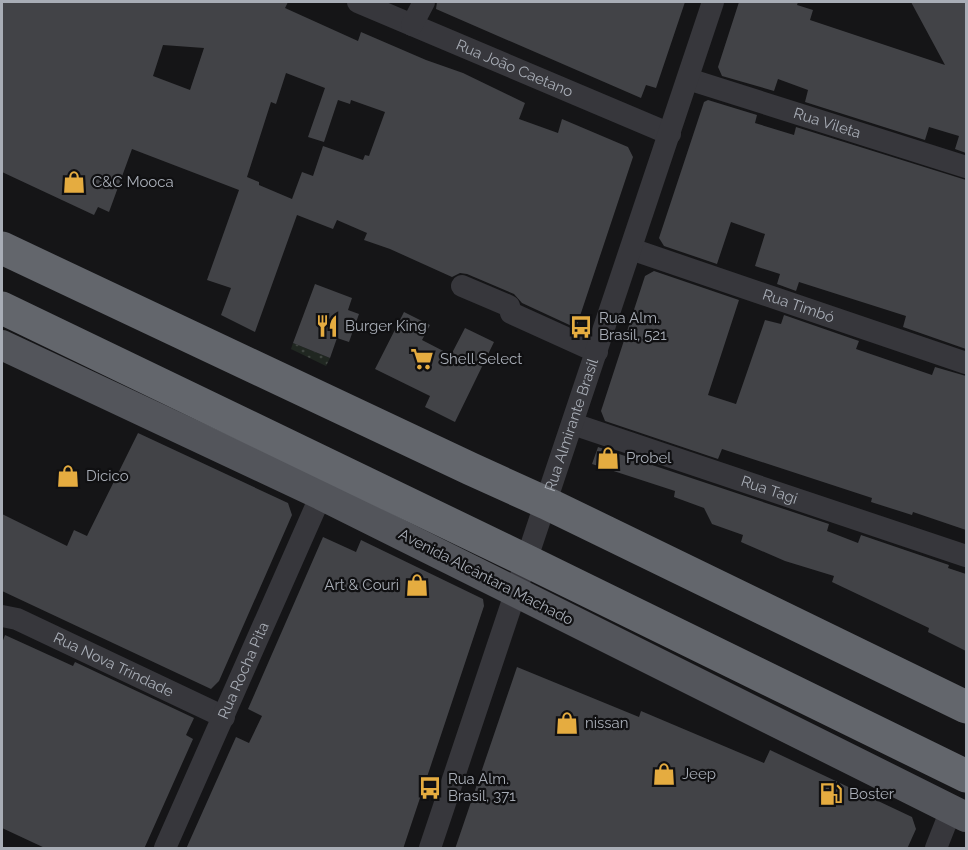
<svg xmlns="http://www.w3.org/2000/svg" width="968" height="850" font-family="Raleway,sans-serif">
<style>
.grass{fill:url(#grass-dots)}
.building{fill:#424347;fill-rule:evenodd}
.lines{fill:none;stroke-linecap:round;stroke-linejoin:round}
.minor{stroke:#37373c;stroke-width:22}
.major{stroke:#53555b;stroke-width:30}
.highway{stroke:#63666c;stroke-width:33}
.labels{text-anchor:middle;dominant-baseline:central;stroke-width:4.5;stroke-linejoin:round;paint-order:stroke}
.street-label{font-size:15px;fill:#a8adb6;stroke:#101012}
.poi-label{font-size:15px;fill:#a8adb6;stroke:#101012;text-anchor:start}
</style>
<defs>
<pattern id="grass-dots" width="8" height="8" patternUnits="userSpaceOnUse" patternTransform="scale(1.5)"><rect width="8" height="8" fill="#202721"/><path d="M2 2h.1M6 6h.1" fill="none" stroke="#3e443f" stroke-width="1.8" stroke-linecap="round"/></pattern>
</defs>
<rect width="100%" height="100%" fill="#151517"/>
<!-- grass -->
<path class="grass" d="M293,343L330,358L326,366L291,349Z"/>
<!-- building -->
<g class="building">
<path d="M2,2H288L285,8L358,41L361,32L426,60L463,73L525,103L519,119L558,133L562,119L628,147L633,157L576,328L522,303L514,294L467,274L460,273L452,277L390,249L364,240L367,233L337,220L333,229L297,215L255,332L221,315L231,288L207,280L239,190L132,149L109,212L98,207L94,215L2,172ZM163,45L204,48L190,90L153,76ZM286,73L325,88L308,137L324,142L338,100L350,104L351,100L385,112L369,156L365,155L363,160L323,146L313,176L302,172L292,199L259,185V182L247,177L271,102L276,104Z"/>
<path d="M437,2H685L656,88L646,85L641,98L436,9Z"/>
<path d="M739,2H798L797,5L813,10L810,20L945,65L911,2H966V153L955,149L959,136L929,127L925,140L805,102L808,90L778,79L774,91L722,76L718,67Z"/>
<path d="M708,100L757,115L755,123L794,135L796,127L966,180V349L903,327L906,316L799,282L796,291L777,284L780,274L755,266L765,234L731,222L717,264L664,246L659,238L704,102Z"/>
<path d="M654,271L739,300L708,395L736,404L765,320L781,324L784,315L859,341L856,349L932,375L935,367L966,376V530L913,512L912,515L871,502L872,498L722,449L718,459L605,421L601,411L645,276Z"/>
<path d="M315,284L352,298L348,310L359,314L349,342L337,338L330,358L293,343Z"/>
<path d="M404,312L430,325L422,340L451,355L465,328L494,342L455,422L425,407L430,396L375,369Z"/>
<path d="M138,433L288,503L292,515L219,681L211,689L2,591V514L67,546L74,530L87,536Z"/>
<path d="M598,447L829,524L827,531L858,543L861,535L949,565L948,568L966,574V651L928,632L929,628L832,582L834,576L785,561L741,542L743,535L712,524L704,508L674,497L675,491L592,464Z"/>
<path d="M323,537L356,552L361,540L483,599L484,606L403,849H186L236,737L249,743L262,716L248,709Z"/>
<path d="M5,635L73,666L75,662L194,718L186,735L193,739L144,849H47L2,828V643Z"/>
<path d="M517,667L639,717L641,711L764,763L770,750L912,817L916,829L907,849H455Z"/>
</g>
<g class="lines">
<!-- minor -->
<g class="minor">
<path id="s1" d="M358,2L670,134"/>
<path d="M412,25L424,2"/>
<path id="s2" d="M688,79L966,167"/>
<path id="s3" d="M631,249L966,363"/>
<path d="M462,286L509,306L511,313L597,352"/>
<path id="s4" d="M573,424L966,556"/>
<path id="s5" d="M2,616L17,619L224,717"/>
<path id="s6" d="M165,848L321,495"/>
<path id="s7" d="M430,848L713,2"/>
<path d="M936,848L951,810"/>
</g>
<!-- major -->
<path class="major" d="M2,345L321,495L966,817"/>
<!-- highway -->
<g class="highway">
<path d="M2,248L471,469L546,503L966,707"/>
<path d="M2,308L525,560L966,776"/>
</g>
</g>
<!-- icons -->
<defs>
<g id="shop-bare" transform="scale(1.8)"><path d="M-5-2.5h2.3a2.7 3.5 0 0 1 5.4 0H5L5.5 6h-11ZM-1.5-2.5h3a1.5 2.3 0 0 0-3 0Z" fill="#e5ac40" stroke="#101012" stroke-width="2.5" paint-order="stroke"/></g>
<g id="restaurant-bare" transform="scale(1.8)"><path d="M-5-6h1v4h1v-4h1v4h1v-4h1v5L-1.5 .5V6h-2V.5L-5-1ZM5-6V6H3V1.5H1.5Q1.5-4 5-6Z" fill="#e5ac40" stroke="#101012" stroke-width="2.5" paint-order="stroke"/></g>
<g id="bus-bare" transform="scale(1.8)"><path d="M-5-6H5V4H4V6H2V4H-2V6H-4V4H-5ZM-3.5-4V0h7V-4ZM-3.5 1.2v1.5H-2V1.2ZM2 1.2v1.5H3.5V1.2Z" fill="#e5ac40" stroke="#101012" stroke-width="2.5" paint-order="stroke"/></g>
<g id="supermarket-bare" transform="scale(1.8)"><path d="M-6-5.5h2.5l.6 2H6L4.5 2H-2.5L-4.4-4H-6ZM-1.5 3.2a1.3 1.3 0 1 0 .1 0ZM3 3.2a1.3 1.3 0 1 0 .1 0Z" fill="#e5ac40" stroke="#101012" stroke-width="2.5" paint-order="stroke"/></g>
<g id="fuel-bare" transform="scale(1.8)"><path d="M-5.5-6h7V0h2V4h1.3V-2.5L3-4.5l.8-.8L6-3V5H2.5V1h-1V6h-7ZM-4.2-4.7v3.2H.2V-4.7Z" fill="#e5ac40" stroke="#101012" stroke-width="2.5" paint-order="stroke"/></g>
</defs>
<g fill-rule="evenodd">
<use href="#shop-bare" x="74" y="182"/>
<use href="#restaurant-bare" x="327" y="326"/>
<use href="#bus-bare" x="581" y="327"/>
<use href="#supermarket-bare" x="422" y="359"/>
<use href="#shop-bare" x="608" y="458"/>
<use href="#shop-bare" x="68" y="476"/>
<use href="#shop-bare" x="417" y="585"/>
<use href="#shop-bare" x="567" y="723"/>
<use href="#shop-bare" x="664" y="774"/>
<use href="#bus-bare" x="430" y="788"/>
<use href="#fuel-bare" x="831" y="794"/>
</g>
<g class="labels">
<!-- street labels -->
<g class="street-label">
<text stroke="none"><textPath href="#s1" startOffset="170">Rua João Caetano</textPath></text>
<text stroke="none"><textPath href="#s2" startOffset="146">Rua Vileta</textPath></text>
<text stroke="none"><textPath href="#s3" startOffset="177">Rua Timbó</textPath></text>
<text stroke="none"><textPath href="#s7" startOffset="446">Rua Almirante Brasil</textPath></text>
<text stroke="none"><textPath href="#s4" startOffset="207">Rua Tagi</textPath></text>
<text transform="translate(486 577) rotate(27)">Avenida Alcântara Machado</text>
<text stroke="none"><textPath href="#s5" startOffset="122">Rua Nova Trindade</textPath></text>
<text stroke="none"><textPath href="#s6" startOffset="194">Rua Rocha Pita</textPath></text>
</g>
<!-- poi labels -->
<g class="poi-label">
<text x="92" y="182">C&amp;C Mooca</text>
<text x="599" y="318">Rua Alm.<tspan x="599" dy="17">Brasil, 521</tspan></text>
<text x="345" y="326">Burger King</text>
<text x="440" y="359">Shell Select</text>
<text x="626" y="458">Probel</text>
<text x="86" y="476">Dicico</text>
<text x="399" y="585" text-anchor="end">Art &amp; Couri</text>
<text x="585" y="723">nissan</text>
<text x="682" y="774">Jeep</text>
<text x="448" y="779">Rua Alm.<tspan x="448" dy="17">Brasil, 371</tspan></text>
<text x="849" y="794">Boster</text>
</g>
</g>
<!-- border -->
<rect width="968" height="850" fill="none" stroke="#a8adb6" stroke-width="6"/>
</svg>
